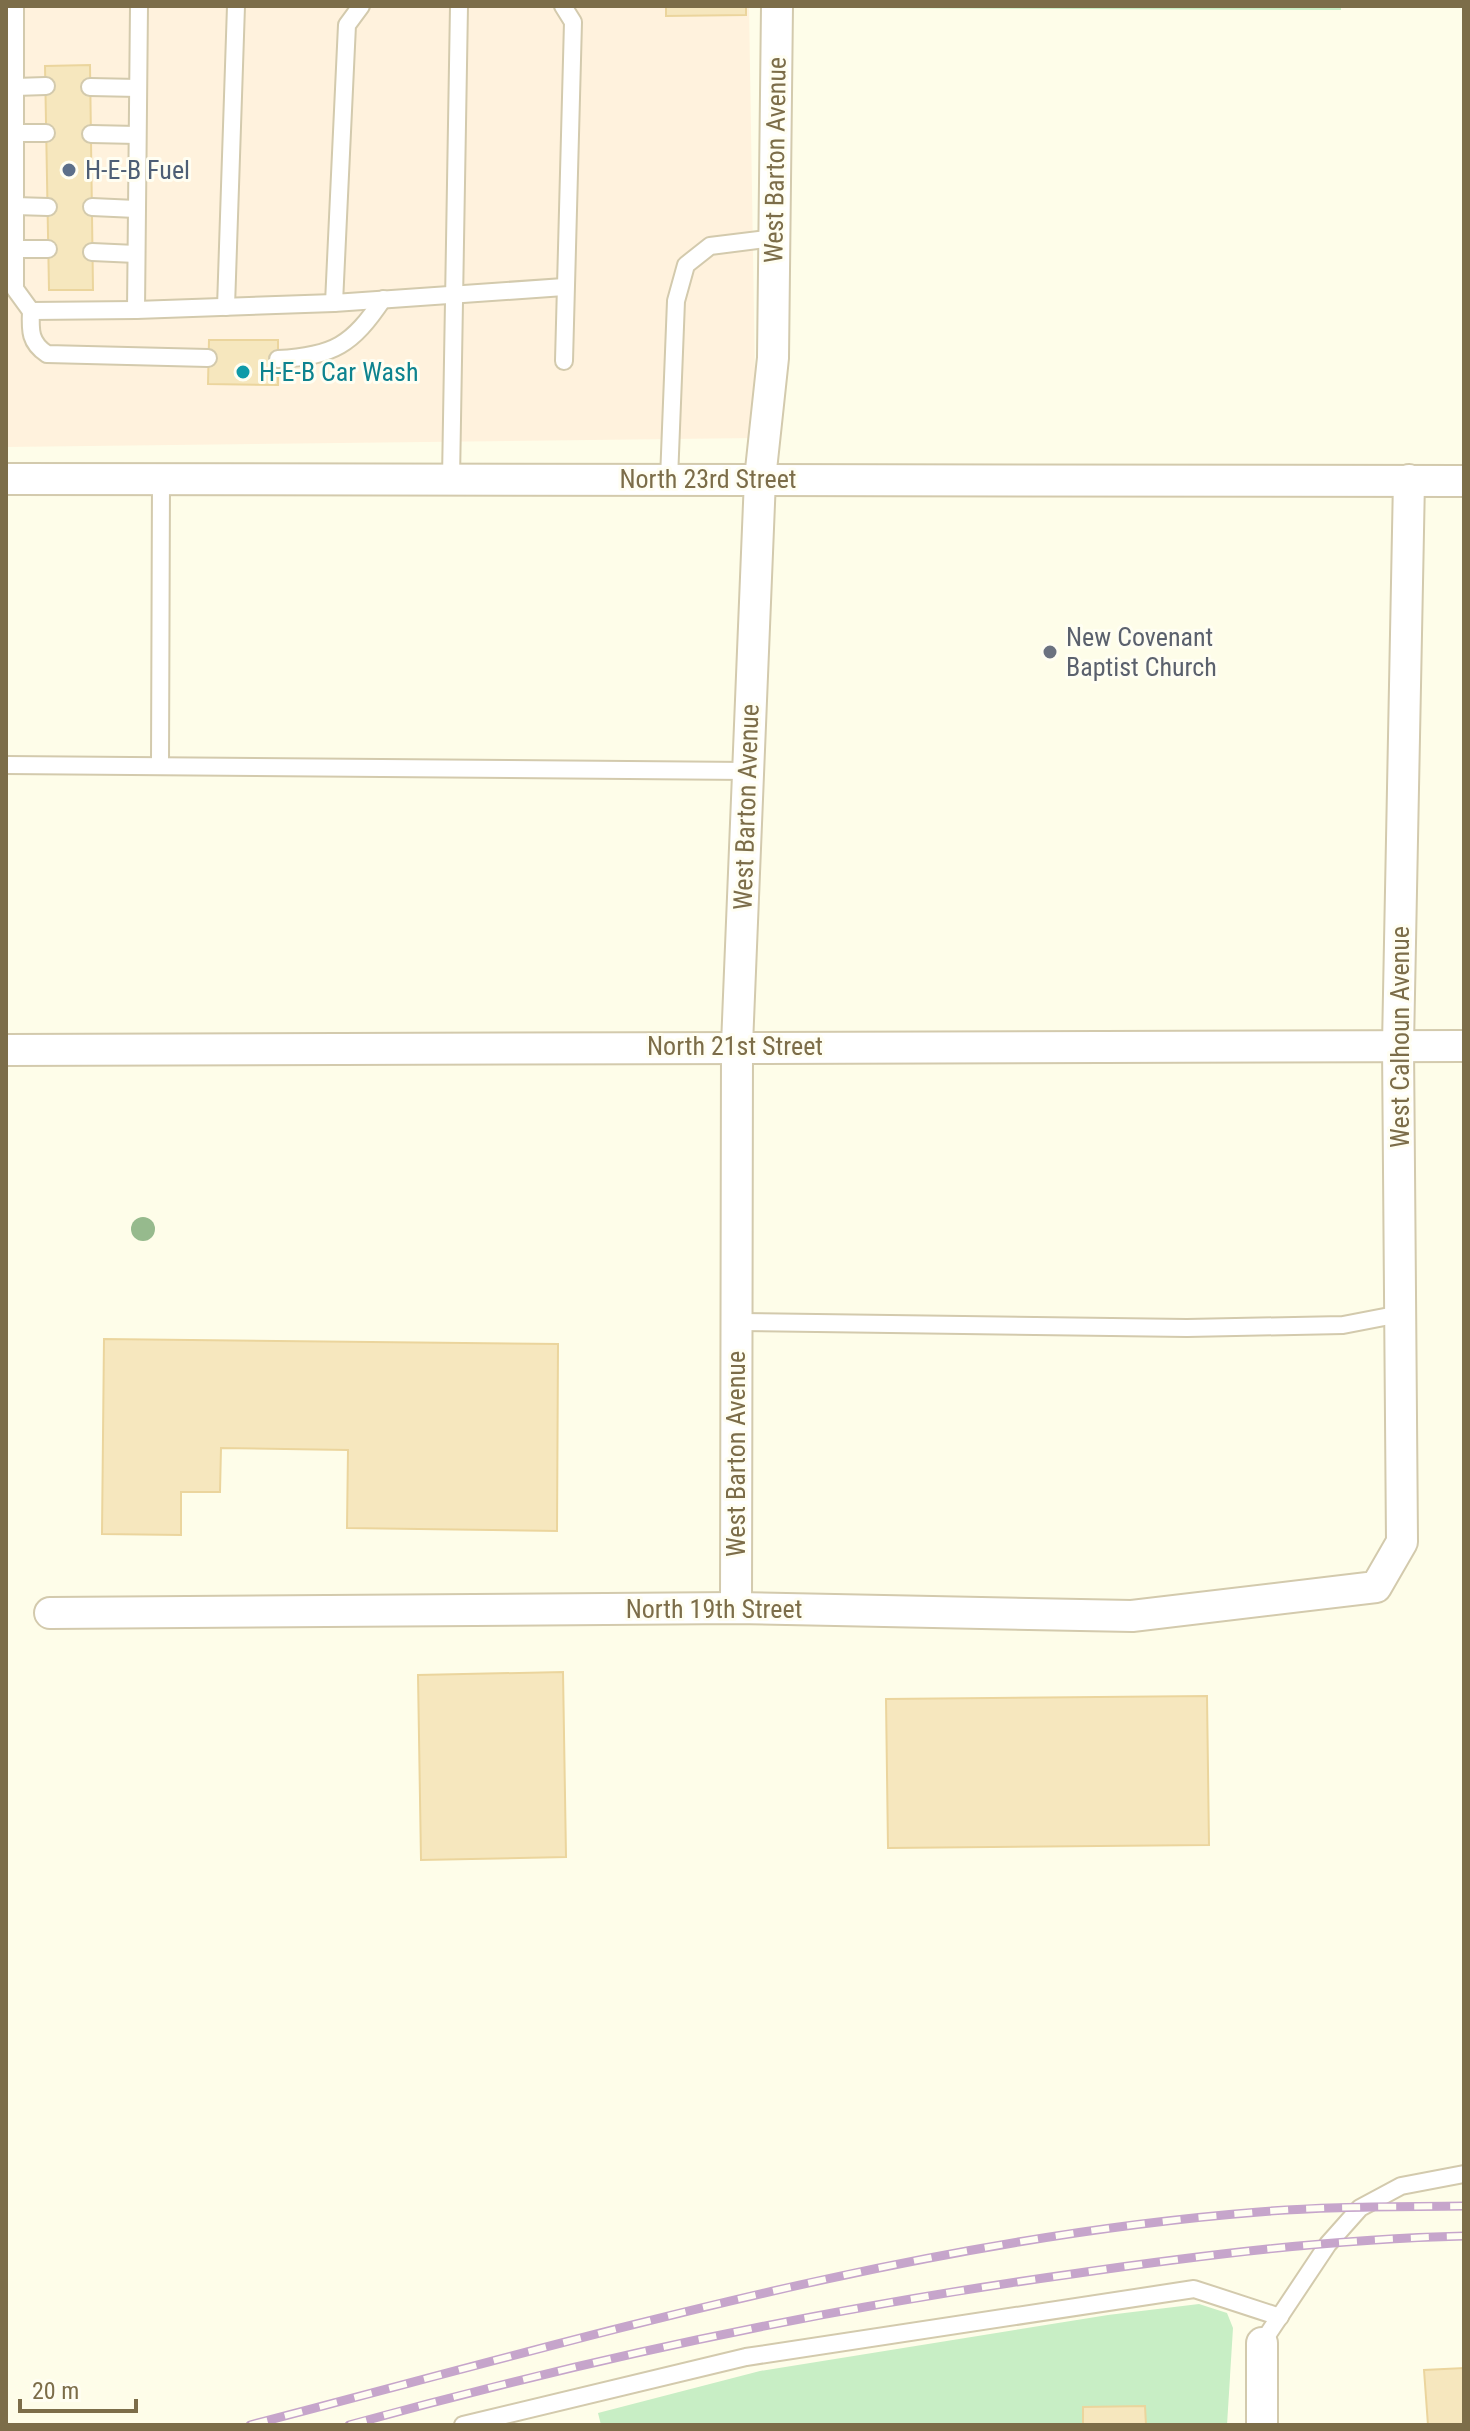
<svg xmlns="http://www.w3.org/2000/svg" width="1470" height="2431" viewBox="0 0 1470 2431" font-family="'Roboto Condensed',sans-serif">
	<rect width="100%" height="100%" fill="#fefde9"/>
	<path fill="#fff2dd" d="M6,6h743l7,432 -750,9z"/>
	<g fill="#c8eec5">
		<path d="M848,6h493v4l-493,-2z"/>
		<path d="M1199,2304l28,9 6,15 -6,97h-626l-3,-12 162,-42 348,-56z"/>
	</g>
	<g fill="#f6e7be" stroke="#ebd59d" stroke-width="2">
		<path d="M666,6h80v9l-80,1z"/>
		<path d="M90,65l3,225h-44l-4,-224z"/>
		<path d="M209,340h69v45l-70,-1z"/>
		<path d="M104,1339l454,5 -1,187 -210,-3 1,-78 -127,-2 -1,44h-39v43l-79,-1z"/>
		<path d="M563,1672l3,185 -145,3 -3,-185z"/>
		<path d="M1207,1696l2,149 -321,3 -2,-149z"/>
		<path d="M1464,2368v57h-36l-4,-55z"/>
		<path d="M1145,2406l1,19h-63v-18z"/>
	</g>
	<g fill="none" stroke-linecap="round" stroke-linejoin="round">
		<g stroke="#d3caad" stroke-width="20">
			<g id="lane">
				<path d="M15,6v283l16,22 105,-1"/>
				<path d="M139,6l-3,304 198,-7"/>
				<path d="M361,6l-14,19 -13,278 230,-16"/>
				<path d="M563,6l10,16 -9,339"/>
				<path d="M15,87l31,-1"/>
				<path d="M90,87l48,1"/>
				<path d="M15,133h31"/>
				<path d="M91,134l46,1"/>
				<path d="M15,206l33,1"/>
				<path d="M92,207l44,2"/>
				<path d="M15,249h33"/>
				<path d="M92,252l44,2"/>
				<path d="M226,307l10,-301"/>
				<path d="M31,311c-1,20 -1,32 16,43l161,4"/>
				<path d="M278,359c56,-3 74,-14 105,-60"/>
				<path d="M451,479l8,-473"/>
				<path d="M669,479l7,-178 10,-36 24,-19 64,-8"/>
				<path d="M6,765l742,6"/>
				<path d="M160,766l1,-287"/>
				<path d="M736,1322l451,6 156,-3 57,-11"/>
				<path d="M1262,2343l66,-99 32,-36 41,-22 63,-12"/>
				<path d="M463,2425l283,-68 448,-68 86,28"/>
			</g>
		</g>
		<g stroke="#d3caad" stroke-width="34">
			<g id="street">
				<path d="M6,479l1458,2"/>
				<path d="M6,1050l1458,-4"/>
				<path d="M736,1608l1,-563 23,-566 13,-121 4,-352"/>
				<path d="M50,1613l686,-5 396,8 244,-29 26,-45 -4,-497 11,-565"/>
				<path d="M1262,2343v82"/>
			</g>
		</g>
		<use href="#lane" stroke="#fff" stroke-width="16"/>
		<use href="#street" stroke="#fff" stroke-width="30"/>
		<g stroke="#c6a5cb" stroke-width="9">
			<g id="rail">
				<path d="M250,2425c332,-86 664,-186 1009,-213 68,-6 137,-5 205,-6"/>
				<path d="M349,2425c238,-66 479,-117 723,-151 130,-19 261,-35 392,-38"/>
			</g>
		</g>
		<use href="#rail" stroke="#fffef2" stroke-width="6" stroke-dasharray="18" stroke-linecap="butt"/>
	</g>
	<circle fill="#96ba8d" cx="143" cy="1229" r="12"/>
	<circle fill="#5c6f8a" stroke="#fffef2" stroke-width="3" cx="69" cy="170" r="8"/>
	<circle fill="#0f9aa8" stroke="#fffef2" stroke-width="3" cx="243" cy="372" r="8"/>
	<circle fill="#6b7280" stroke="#fffef2" stroke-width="3" cx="1050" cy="652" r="8"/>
	<g text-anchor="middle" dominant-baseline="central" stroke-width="6" stroke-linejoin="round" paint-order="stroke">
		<g font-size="26" fill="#7c6d49" stroke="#fffef2">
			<text transform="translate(775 160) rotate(-89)">West Barton Avenue</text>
			<text x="708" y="479">North 23rd Street</text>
			<text transform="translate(746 807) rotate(-88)">West Barton Avenue</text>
			<text transform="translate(1400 1037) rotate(-90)">West Calhoun Avenue</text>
			<text x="735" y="1046">North 21st Street</text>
			<text transform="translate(736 1454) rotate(-90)">West Barton Avenue</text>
			<text x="714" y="1609">North 19th Street</text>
		</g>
		<g font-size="26" fill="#4e5e75" stroke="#fffef2" text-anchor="start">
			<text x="85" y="170">H-E-B Fuel</text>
		</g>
		<g font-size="26" fill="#0d838f" stroke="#fffef2" text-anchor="start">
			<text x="259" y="372">H-E-B Car Wash</text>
		</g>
		<g font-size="26" fill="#5b616d" stroke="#fffef2" text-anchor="start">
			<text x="1066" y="637">New Covenant<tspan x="1066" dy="30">Baptist Church</tspan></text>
		</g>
	</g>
	<rect width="1470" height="2431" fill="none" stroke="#7c6d49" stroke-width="16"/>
	<path d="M20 2399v12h116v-12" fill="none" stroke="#7c6d49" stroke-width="4"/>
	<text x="32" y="2399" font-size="24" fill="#7c6d49" stroke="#fffef2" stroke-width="6" paint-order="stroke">20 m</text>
</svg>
